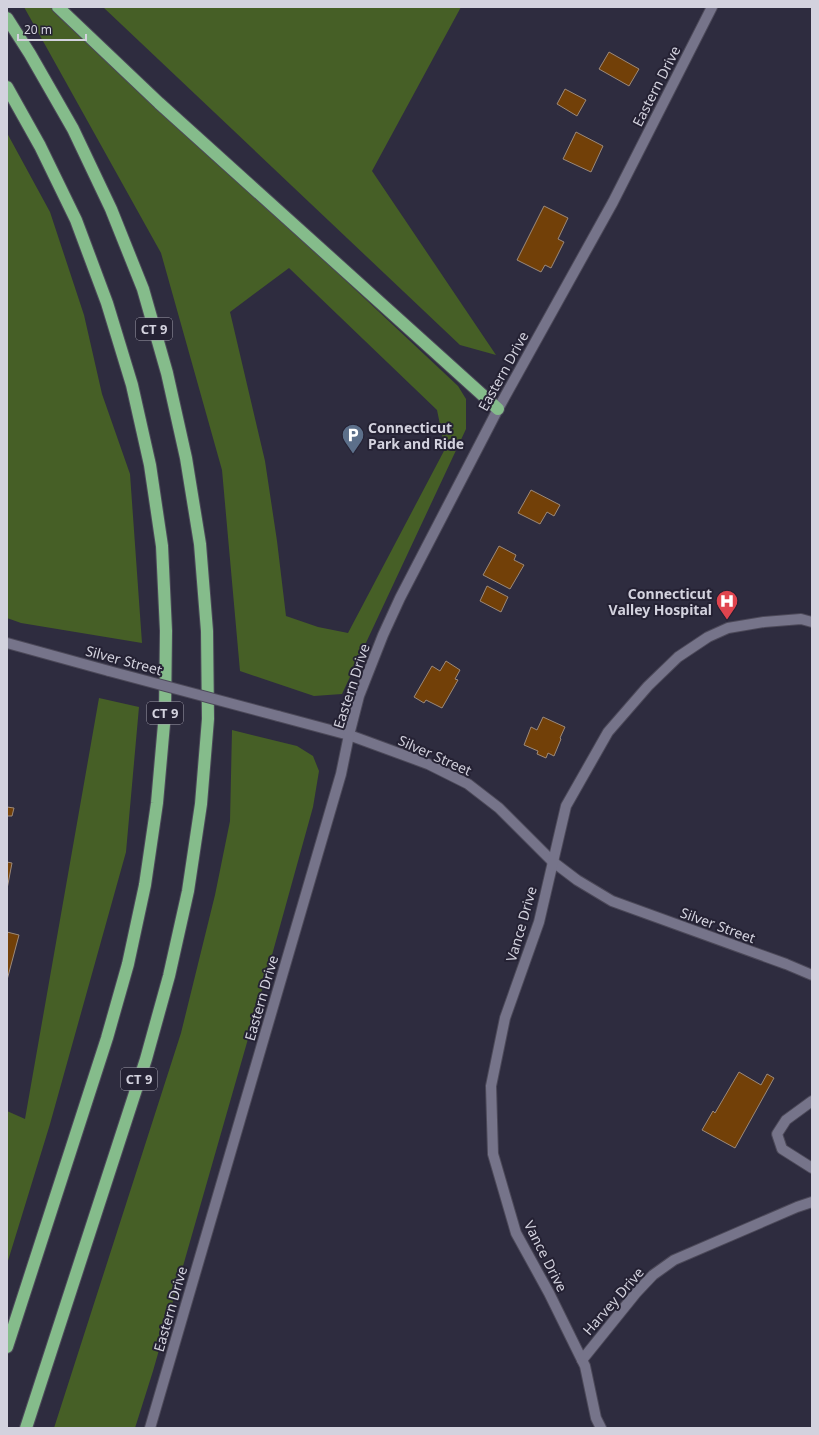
<svg xmlns="http://www.w3.org/2000/svg" width="819" height="1435" viewBox="0 0 819 1435" font-family="'Noto Sans',sans-serif">
	<rect width="100%" height="100%" fill="#2e2c3f"/>
	<g fill="#465f26" fill-rule="evenodd">
		<path d="M24,7h30l404,379 8,13v30l-124,265 -28,2 -74,-25 -18,-201 -61,-217zM289,268l148,142 8,39 -97,184 -30,-6 -32,-11 -9,-75 -12,-80 -35,-149z"/>
		<path d="M103,7h358l-89,164 124,184 -36,-10z"/>
		<path d="M7,133l43,79 34,103 18,79 28,80 12,169 -121,-20 -14,-5z"/>
		<path d="M99,698l40,9 -13,145 -76,272 -43,140v-153l18,8z"/>
		<path d="M232,730l65,16 16,10 6,15 -6,36 -41,148 -119,416 -18,57h-81l127,-395 34,-138 15,-74z"/>
	</g>
	<g fill="#724008" stroke="#9c8979">
		<path d="M609,52l30,17 -10,17 -30,-17z"/>
		<path d="M565,89l21,11 -9,16 -20,-12z"/>
		<path d="M576,132l27,14 -12,26 -28,-13z"/>
		<path d="M544,206l24,12 -10,21 6,3 -13,26 -6,-3 -4,7 -24,-12z"/>
		<path d="M531,490l29,15 -6,11 -7,-4 -7,12 -22,-11z"/>
		<path d="M499,546l17,9 -2,5 10,5 -14,24 -27,-14z"/>
		<path d="M487,586l21,11 -7,15 -21,-11z"/>
		<path d="M446,661l14,9 -5,9 3,1 -16,28 -16,-8 -2,3 -10,-6 18,-31 8,5z"/>
		<path d="M543,717l22,10 -5,11 1,1 -7,17 -6,-3 -2,5 -9,-4 1,-3 -14,-6 7,-18 6,3z"/>
		<path d="M7,807l7,1 -2,8h-5z"/>
		<path d="M7,862l5,1 -5,26z"/>
		<path d="M7,932l12,3 -12,45z"/>
		<path d="M739,1072l22,13 6,-11 7,4 -39,70 -33,-18 11,-19 2,2z"/>
	</g>
	<g fill="none" stroke-linecap="round" stroke-linejoin="round">
		<g stroke="#4c4959" stroke-width="12">
			<path id="lane" d="M812,1101l-26,19 -9,14 5,15 30,19"/>
		</g>
		<g stroke="#4c4959" stroke-width="12">
			<g id="street">
				<path d="M7,643l102,28"/>
				<path d="M278,716l71,19 79,29 40,20 31,24 53,53 25,19 35,21 174,63 26,11"/>
				<path d="M582,1360l-33,-67 -33,-60 -23,-79 -2,-68 14,-68 34,-96 27,-116 42,-74 40,-46 30,-29 30,-20 20,-9 36,-6 37,-3 11,3"/>
				<path d="M150,1428l191,-654 8,-39 10,-39 24,-61 17,-37 98,-189 115,-207 99,-195"/>
				<path d="M601,1428l-5,-10 -11,-52 -3,-6 54,-67 17,-18 21,-15 123,-53 15,-5"/>
			</g>
		</g>
		<g stroke="#4c4959" stroke-width="14">
			<g id="highway">
				<path d="M58,7l101,96 339,306"/>
				<path d="M7,18l23,36 43,75 38,80 32,80 24,84 19,85 14,86 7,87 1,88 -7,85 -13,87 -19,85 -23,83 -120,369"/>
				<path d="M7,87l33,59 36,74 31,83 25,82 18,80 12,81 4,85 -1,82 -8,90 -12,82 -17,79 -21,74 -100,309"/>
			</g>
		</g>
		<use href="#lane" stroke="#76748a" stroke-width="10"/>
		<use href="#street" stroke="#76748a" stroke-width="10"/>
		<use href="#highway" stroke="#85bc8b" stroke-width="12"/>
		<g stroke="#4c4959" stroke-width="12" stroke-linecap="butt">
			<path id="street-bridge" d="M109,671l169,45"/>
		</g>
		<use href="#street-bridge" stroke="#76748a" stroke-width="10"/>
	</g>
	<defs>
		<g id="parking-pin" transform="scale(1.15)"><path d="M0 17L-7.5 6A9.5 9.5 0 1 1 7.5 6Z" fill="#5c6f8a" stroke="#252234"/><path d="M-3.5-5.5H1a3.5 3.5 0 0 1 0 7H-1V5.5H-3.5ZM-1-3.4V-.6H.8a1.4 1.4 0 0 0 0-2.8Z" fill="#fff"/></g>
		<g id="hospital-pin" transform="scale(1.15)"><path d="M0 17L-7.5 6A9.5 9.5 0 1 1 7.5 6Z" fill="#e0444e" stroke="#252234"/><path d="M-5-5h3v3.5h4V-5h3V5h-3V1.5h-4V5h-3Z" fill="#fff"/></g>
	</defs>
	<g fill-rule="evenodd">
		<use href="#parking-pin" x="353" y="435"/>
		<use href="#hospital-pin" x="727" y="601"/>
	</g>
	<g text-anchor="middle" dominant-baseline="central" stroke-width="4" stroke-linejoin="round" paint-order="stroke">
		<g fill="#252234" stroke="#9f9dab" stroke-width="1">
			<rect x="136" y="318" width="36" height="22" rx="3"/>
			<rect x="147" y="702" width="36" height="22" rx="3"/>
			<rect x="121" y="1068" width="36" height="22" rx="3"/>
		</g>
		<g font-size="13" font-weight="bold" fill="#d3d2de">
			<text x="154" y="329">CT 9</text>
			<text x="165" y="713">CT 9</text>
			<text x="139" y="1079">CT 9</text>
		</g>
		<g font-size="14" fill="#d3d2de" stroke="#252234">
			<text transform="translate(656 86) rotate(-63)">Eastern Drive</text>
			<text transform="translate(503 371) rotate(-61)">Eastern Drive</text>
			<text transform="translate(124 660) rotate(15)">Silver Street</text>
			<text transform="translate(351 686) rotate(-72)">Eastern Drive</text>
			<text transform="translate(435 755) rotate(24)">Silver Street</text>
			<text transform="translate(521 924) rotate(-74)">Vance Drive</text>
			<text transform="translate(718 925) rotate(20)">Silver Street</text>
			<text transform="translate(261 998) rotate(-74)">Eastern Drive</text>
			<text transform="translate(546 1256) rotate(63)">Vance Drive</text>
			<text transform="translate(613 1301) rotate(-49)">Harvey Drive</text>
			<text transform="translate(170 1309) rotate(-74)">Eastern Drive</text>
		</g>
		<g font-size="14" font-weight="bold" fill="#d3d2de" stroke="#252234" text-anchor="start">
			<text x="368" y="427">Connecticut<tspan x="368" dy="16">Park and Ride</tspan></text>
			<text x="712" y="593" text-anchor="end">Connecticut<tspan x="712" dy="16">Valley Hospital</tspan></text>
		</g>
	</g>
	<rect width="819" height="1435" fill="none" stroke="#d3d2de" stroke-width="16"/>
	<path d="M18 34v6h68v-6" fill="none" stroke="#d3d2de" stroke-width="2"/>
	<text x="24" y="34" font-size="12" fill="#d3d2de" stroke="#252234" stroke-width="3" paint-order="stroke">20 m</text>
</svg>
